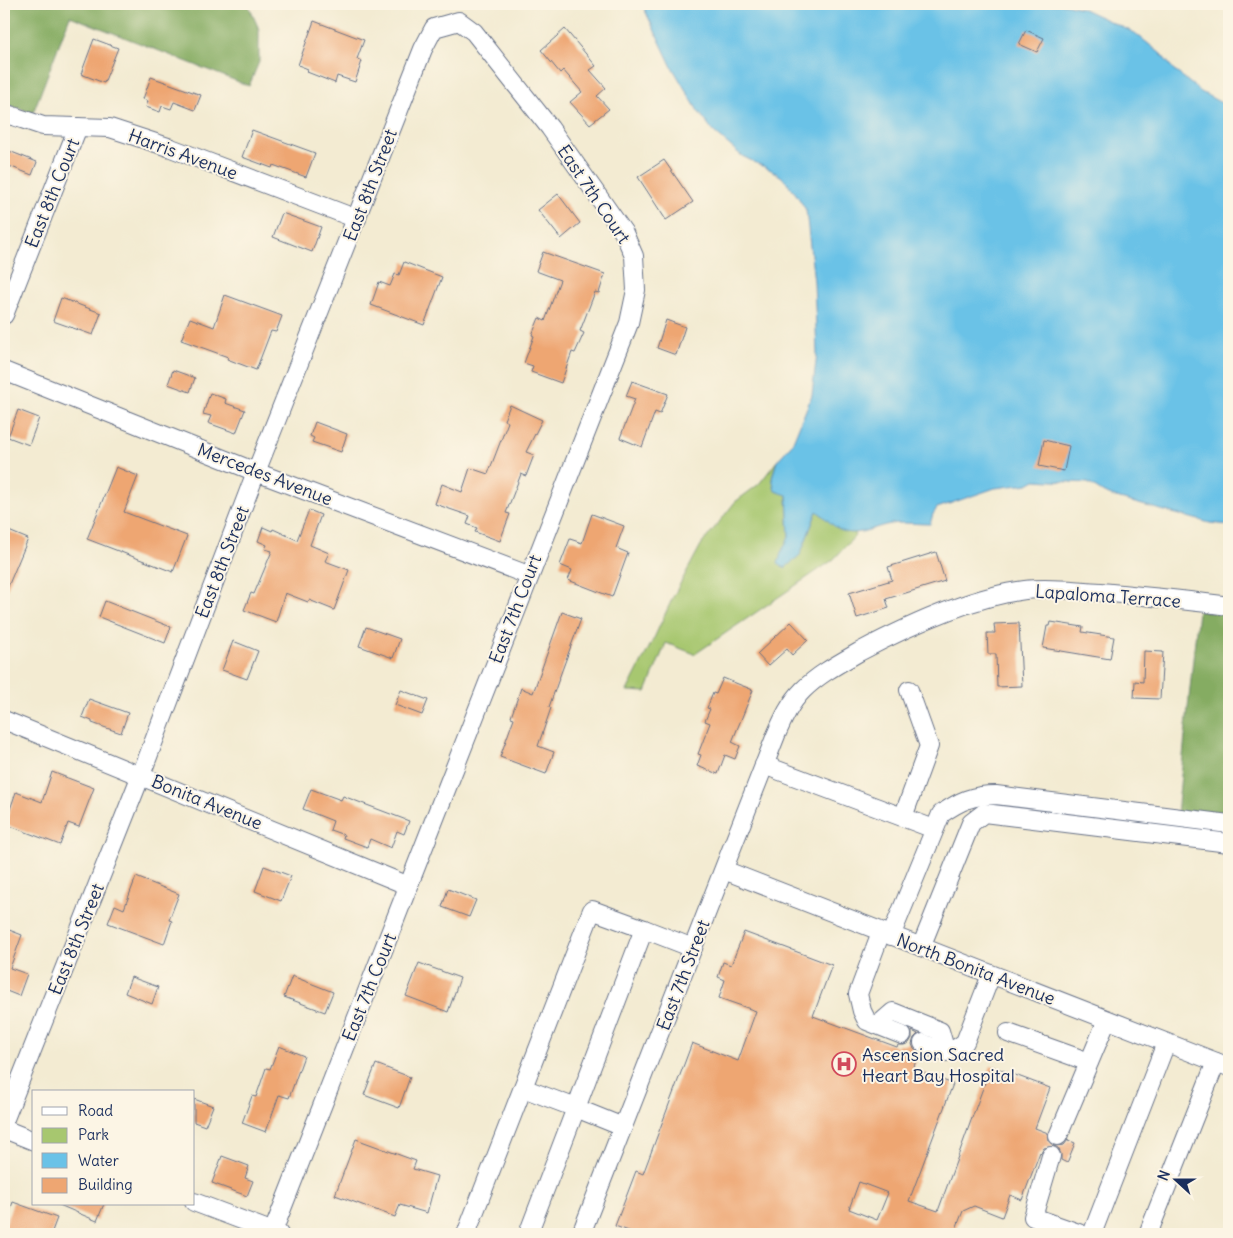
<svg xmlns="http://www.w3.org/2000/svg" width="1233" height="1238" viewBox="0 0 1233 1238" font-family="Delius,sans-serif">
	<rect width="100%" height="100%" fill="#fcf5e5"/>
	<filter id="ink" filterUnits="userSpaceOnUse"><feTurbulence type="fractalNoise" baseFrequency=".02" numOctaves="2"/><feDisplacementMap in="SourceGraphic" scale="10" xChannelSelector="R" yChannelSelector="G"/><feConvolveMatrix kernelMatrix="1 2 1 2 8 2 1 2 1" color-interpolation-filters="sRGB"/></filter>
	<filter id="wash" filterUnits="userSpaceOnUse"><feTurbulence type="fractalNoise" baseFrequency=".0096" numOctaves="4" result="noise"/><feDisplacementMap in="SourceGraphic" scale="20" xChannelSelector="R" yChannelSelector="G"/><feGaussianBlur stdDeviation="1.12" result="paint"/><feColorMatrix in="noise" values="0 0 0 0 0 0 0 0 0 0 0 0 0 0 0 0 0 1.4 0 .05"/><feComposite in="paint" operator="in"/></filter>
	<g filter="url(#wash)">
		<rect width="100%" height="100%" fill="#f3ebd2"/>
		<path fill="#a7c76f" stroke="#617b66" d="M777,461l-5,16 15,18 2,42 -8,16 19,2 17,-44c17,12 17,20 39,22l-2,4 -21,23 -138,94 -29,-11 -20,49 -19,-1 27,-53 19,-41 28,-52 34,-43 24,-18z"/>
		<g fill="#85ac62" stroke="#506e60">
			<path d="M4,4h244l11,25v33l-10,24 -179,-70 -37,97 -29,-9z"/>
			<path d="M1198,611l31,3v206l-52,-6z"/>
		</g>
		<path fill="#6ac2e7" stroke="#4278a2" d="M642,4h423l16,4 54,25 26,21 13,16 27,22 28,15v418l-19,-2 -90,-24 -16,-6 -16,-10 -53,-3 -7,4 -33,4 -58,20 -4,6 -3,10c-13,0 -27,-2 -39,0 -15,2 -31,12 -46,8 -9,-2 -20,-15 -28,-21l-17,44 -15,13 -7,-4 3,-11 8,-16 -2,-42 -12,-4 -3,-14 5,-16 15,-17 20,-49 5,-42 -3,-71 -8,-72 -10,-16 -14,-17 -11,-7 -29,-14 -28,-24 -16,-21 -26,-44z"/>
		<g id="blocks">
			<g fill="#eea672" fill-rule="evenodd">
				<path d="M314,21l50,19 -7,19 5,2 -7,21 -18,-6 -2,7 -28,-11 1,-3 -10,-4z"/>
				<path d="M565,29l31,37 -6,4 16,18 -9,8 12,13 -19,15 -20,-22 12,-10 -19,-22 -3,3 -19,-23z"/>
				<path d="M1026,30l18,8 -7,14 -18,-8z"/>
				<path d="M94,39l24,9 -14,35 -23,-9z"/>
				<path d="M151,77l50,18 -6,15 -21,-8 -3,7 -9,-3 -2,6 -14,-5 2,-6 -5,-2z"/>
				<path d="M252,130l63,23 -9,24 -33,-12 -1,3 -30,-11z"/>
				<path d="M4,149l33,13 -5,13 -28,-11z"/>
				<path d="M664,160l29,42 -27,18 -28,-43z"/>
				<path d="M558,194l22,29 -19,16 -23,-29z"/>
				<path d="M282,213l39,14 -9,25 -39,-15z"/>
				<path d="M543,252l62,22 -6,19 -4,-1 -15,39 4,2 -9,20 -3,-1 -11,31 -30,-11 2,-6 -9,-3 10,-27 -2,-1 7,-17 6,3 15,-41 -24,-9z"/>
				<path d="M404,262l38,15 -18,48 -53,-20 8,-23 11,4 5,-12 4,1z"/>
				<path d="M225,295l57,21 -6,16 -5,-1 -15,39 -29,-11 1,-2 -47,-17 9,-22 24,9z"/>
				<path d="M61,298l40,15 -8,22 -40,-14z"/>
				<path d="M666,320l19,7 -9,28 -19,-7z"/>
				<path d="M173,370l22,8 -5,14 -22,-8z"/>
				<path d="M632,381l36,13 -8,20 -5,-2 -13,35 -22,-9 15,-39 -9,-3z"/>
				<path d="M210,393l16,6 -1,4 20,7 -9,23 -28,-10 3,-7 -8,-2z"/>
				<path d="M510,405l32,15 -16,32 8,3 -8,21 -5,-2 -15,39 4,1 -10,27 -25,-9 2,-4 -10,-4 3,-8 -35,-12 7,-20 20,8 8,-24 18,6 20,-52 -4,-2z"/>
				<path d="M18,410l21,8 -10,27 -21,-8z"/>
				<path d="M315,422l32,12 -6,18 -29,-10 2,-4 -4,-2z"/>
				<path d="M1044,440l25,6 -5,25 -25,-5z"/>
				<path d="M116,467l22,9 -14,36 63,24 -14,36 -86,-33z"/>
				<path d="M309,510l12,5 -11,30 19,8 -4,8 24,9 -15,40 -25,-10 -1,2 -23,-9 -9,29 -32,-12 7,-17 3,1 18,-43 -7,-2 2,-4 -9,-4 5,-14 9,4 1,-2 24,11z"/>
				<path d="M592,514l32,12 -8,22 12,5 -16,44 -44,-17 4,-10 -12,-5 10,-26 12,4z"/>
				<path d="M4,529l24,10 -24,57z"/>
				<path d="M936,552l9,29 -59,18 3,9 -32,10 -8,-25 43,-13 -4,-13z"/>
				<path d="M105,601l66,26 -6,16 -66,-26z"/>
				<path d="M562,612l19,7 -20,54 -12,34 2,1 -13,38 16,6 -8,22 -46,-17 14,-39 -3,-1 10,-29 12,5z"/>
				<path d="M791,622l17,18 -16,15 -5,-6 -19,17 -11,-12z"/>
				<path d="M1051,622l32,5 -1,5 32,5 -4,22 -67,-11 4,-22h3z"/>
				<path d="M1019,623l3,63 -25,1 -1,-33h-8l-1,-21h8l-1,-9z"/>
				<path d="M366,627l34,12 -7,19 -34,-12z"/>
				<path d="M233,641l25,10 -11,28 -25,-9z"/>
				<path d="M1144,651l19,1 -3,47 -26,-1 1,-17 8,1z"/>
				<path d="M723,678l30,12 -21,52 8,4 -5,13 -10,-4 -7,19 -21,-8 4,-11 -3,-1 12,-31 -5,-2 5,-12 -3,-1 6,-15 3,1z"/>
				<path d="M401,690l27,10 -6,15 -27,-10z"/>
				<path d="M89,699l39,14 -7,20 -29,-10v-2l-10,-4z"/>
				<path d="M52,772l42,16 -15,39 -11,-4 -8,22 -55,-21 11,-32 26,10z"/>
				<path d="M311,789l30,11 2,-4 66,25 -5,13 -7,-3 -6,17 -21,-9 -3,8 -24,-9 1,-3 -14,-5 3,-9 -30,-12z"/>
				<path d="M264,866l27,10 -10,25 -26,-10z"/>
				<path d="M136,877l43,17 -10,26 3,1 -8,23 -56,-21 7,-18 9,4z"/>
				<path d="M448,889l28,11 -7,17 -27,-10z"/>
				<path d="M4,928l18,7 -12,33 17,6 -8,22 -15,-6z"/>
				<path d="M744,932l88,33 -19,51 84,31 1,-2h6l5,-2 3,-5v-7l6,3 -4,4 -2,6 2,5 5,4 -6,16 40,15 -44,117 29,10 53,-145 59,22 -15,40 13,5 1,9 5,4 10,-1 4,-5 7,3 -8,20 -6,-3v-6l-3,-6 -4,-2 -10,2 -3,5 -1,-1 -18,48 -12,-5 -8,22 -28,-11 -11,5 -9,23h-317l-22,-8 21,-55 7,3 49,-131 46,18 18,-50 -37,-13 6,-18 -7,-3 5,-15 8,3zM859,1182l29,11 -11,27 -28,-11z"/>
				<path d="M419,963l41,15 -12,34 -42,-16z"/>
				<path d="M292,976l41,16 -8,20 -41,-15z"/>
				<path d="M131,977l27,10 -6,17 -27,-11z"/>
				<path d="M279,1046l25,10 -15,42 -10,-3 -13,37 -24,-9 10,-27 4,1 10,-29 4,1z"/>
				<path d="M376,1064l34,13 -11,31 -35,-13z"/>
				<path d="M194,1099l19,7 -8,20 -11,-4z"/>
				<path d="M356,1139l60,22 -3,8 24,7 -10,37 -27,-8 -5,12 -60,-22z"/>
				<path d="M222,1156l27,10 -4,12 8,3 -6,15 -35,-13z"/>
				<path d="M13,1202l44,16 -6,16h-47v-6z"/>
				<path d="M57,1204h47l-7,17z"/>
			</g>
		</g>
	</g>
	<g filter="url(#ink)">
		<use href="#blocks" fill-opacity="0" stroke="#677187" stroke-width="1"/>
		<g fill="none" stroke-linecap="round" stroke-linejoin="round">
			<g stroke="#677187" stroke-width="20">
				<g id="minor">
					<path d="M4,113l39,13 67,2 61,20 186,71"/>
					<path d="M4,315l74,-188"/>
					<path d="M4,371l252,101 272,103"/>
					<path d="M4,720l405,166"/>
					<path d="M764,765l170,64"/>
					<path d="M903,817l26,-71 -20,-56"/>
					<path d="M724,870l505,197"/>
					<path d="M881,932l-23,62 4,17 5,10 35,14"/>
					<path d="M891,936l50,-122c19,-13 31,-19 55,-19l233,29"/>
					<path d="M921,947l50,-124 13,-10 245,30"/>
					<path d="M878,1025l15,-13 47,19 6,21"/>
					<path d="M1008,1033l81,29"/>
					<path d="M923,1043c19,8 24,14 42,-1l26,-67"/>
					<path d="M523,1088l53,20 -48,126"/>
					<path d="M4,1121l137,-346 115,-303 167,-423 11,-21 25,-7 15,11 76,96 74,105 10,23 2,34 -7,33c-121,303 -236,608 -357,911"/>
					<path d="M623,1127l-47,-19 68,-179 49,19"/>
					<path d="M4,1129l30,12"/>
					<path d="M1058,1136l49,-116"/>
					<path d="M1051,1156l-18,61 48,17"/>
					<path d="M194,1202l85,32"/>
					<path d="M466,1234l126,-324 52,19"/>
					<path d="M581,1234l195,-499c7,-16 14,-32 27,-45 16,-16 37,-27 56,-38 49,-26 111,-55 166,-62 26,-3 51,1 76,2 43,4 86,8 128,14"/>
					<path d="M1092,1234l74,-191"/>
					<path d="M1148,1234l68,-172"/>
				</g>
			</g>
			<use href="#minor" stroke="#fff" stroke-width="18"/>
		</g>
	</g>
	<defs>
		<g id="hospital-ring" transform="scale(1.25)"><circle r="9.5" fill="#fcf5e5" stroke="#d1495b" stroke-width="1.5"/><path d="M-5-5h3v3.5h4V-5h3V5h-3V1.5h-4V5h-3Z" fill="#d1495b"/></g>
	</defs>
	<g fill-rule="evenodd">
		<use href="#hospital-ring" x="844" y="1064"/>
	</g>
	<g text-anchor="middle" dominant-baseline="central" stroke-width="4" stroke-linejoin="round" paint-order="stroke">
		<g font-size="18" fill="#1b2f5e" stroke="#fcf5e5">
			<text transform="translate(183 154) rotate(20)">Harris Avenue</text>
			<text transform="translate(370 185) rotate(-69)">East 8th Street</text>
			<text transform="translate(52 193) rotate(-68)">East 8th Court</text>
			<text transform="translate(594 194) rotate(56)">East 7th Court</text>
			<text transform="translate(265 474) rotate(21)">Mercedes Avenue</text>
			<text transform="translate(222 562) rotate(-69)">East 8th Street</text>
			<text transform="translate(1108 596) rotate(4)">Lapaloma Terrace</text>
			<text transform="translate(515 609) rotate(-69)">East 7th Court</text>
			<text transform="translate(207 802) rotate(22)">Bonita Avenue</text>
			<text transform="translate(76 939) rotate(-68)">East 8th Street</text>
			<text transform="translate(976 969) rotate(21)">North Bonita Avenue</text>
			<text transform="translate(683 975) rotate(-69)">East 7th Street</text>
			<text transform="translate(369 987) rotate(-68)">East 7th Court</text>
		</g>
		<g font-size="18" fill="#1b2f5e" stroke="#fcf5e5" text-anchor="start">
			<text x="862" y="1054">Ascension Sacred<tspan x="862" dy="21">Heart Bay Hospital</tspan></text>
		</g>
	</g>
	<rect width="1233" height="1238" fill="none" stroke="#fcf5e5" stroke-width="20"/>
	<rect x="32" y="1090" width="162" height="115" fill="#fcf5e5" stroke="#a2a6af"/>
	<rect x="42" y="1107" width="25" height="8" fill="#ffffff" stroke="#a2a6af"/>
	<text x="78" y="1116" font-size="15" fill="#1b2f5e">Road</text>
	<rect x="42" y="1128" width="25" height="15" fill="#a7c76f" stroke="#a2a6af"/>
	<text x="78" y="1140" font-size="15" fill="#1b2f5e">Park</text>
	<rect x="42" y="1153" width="25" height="15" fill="#6ac2e7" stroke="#a2a6af"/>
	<text x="78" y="1166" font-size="15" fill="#1b2f5e">Water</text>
	<rect x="42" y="1178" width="25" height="15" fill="#eea672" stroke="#a2a6af"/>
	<text x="78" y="1190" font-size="15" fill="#1b2f5e">Building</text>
	<g transform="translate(1176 1180) rotate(291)" stroke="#fcf5e5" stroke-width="4" paint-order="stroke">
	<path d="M0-4L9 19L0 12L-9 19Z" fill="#1b2f5e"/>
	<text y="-8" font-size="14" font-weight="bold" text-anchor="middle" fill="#1b2f5e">N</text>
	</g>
</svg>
